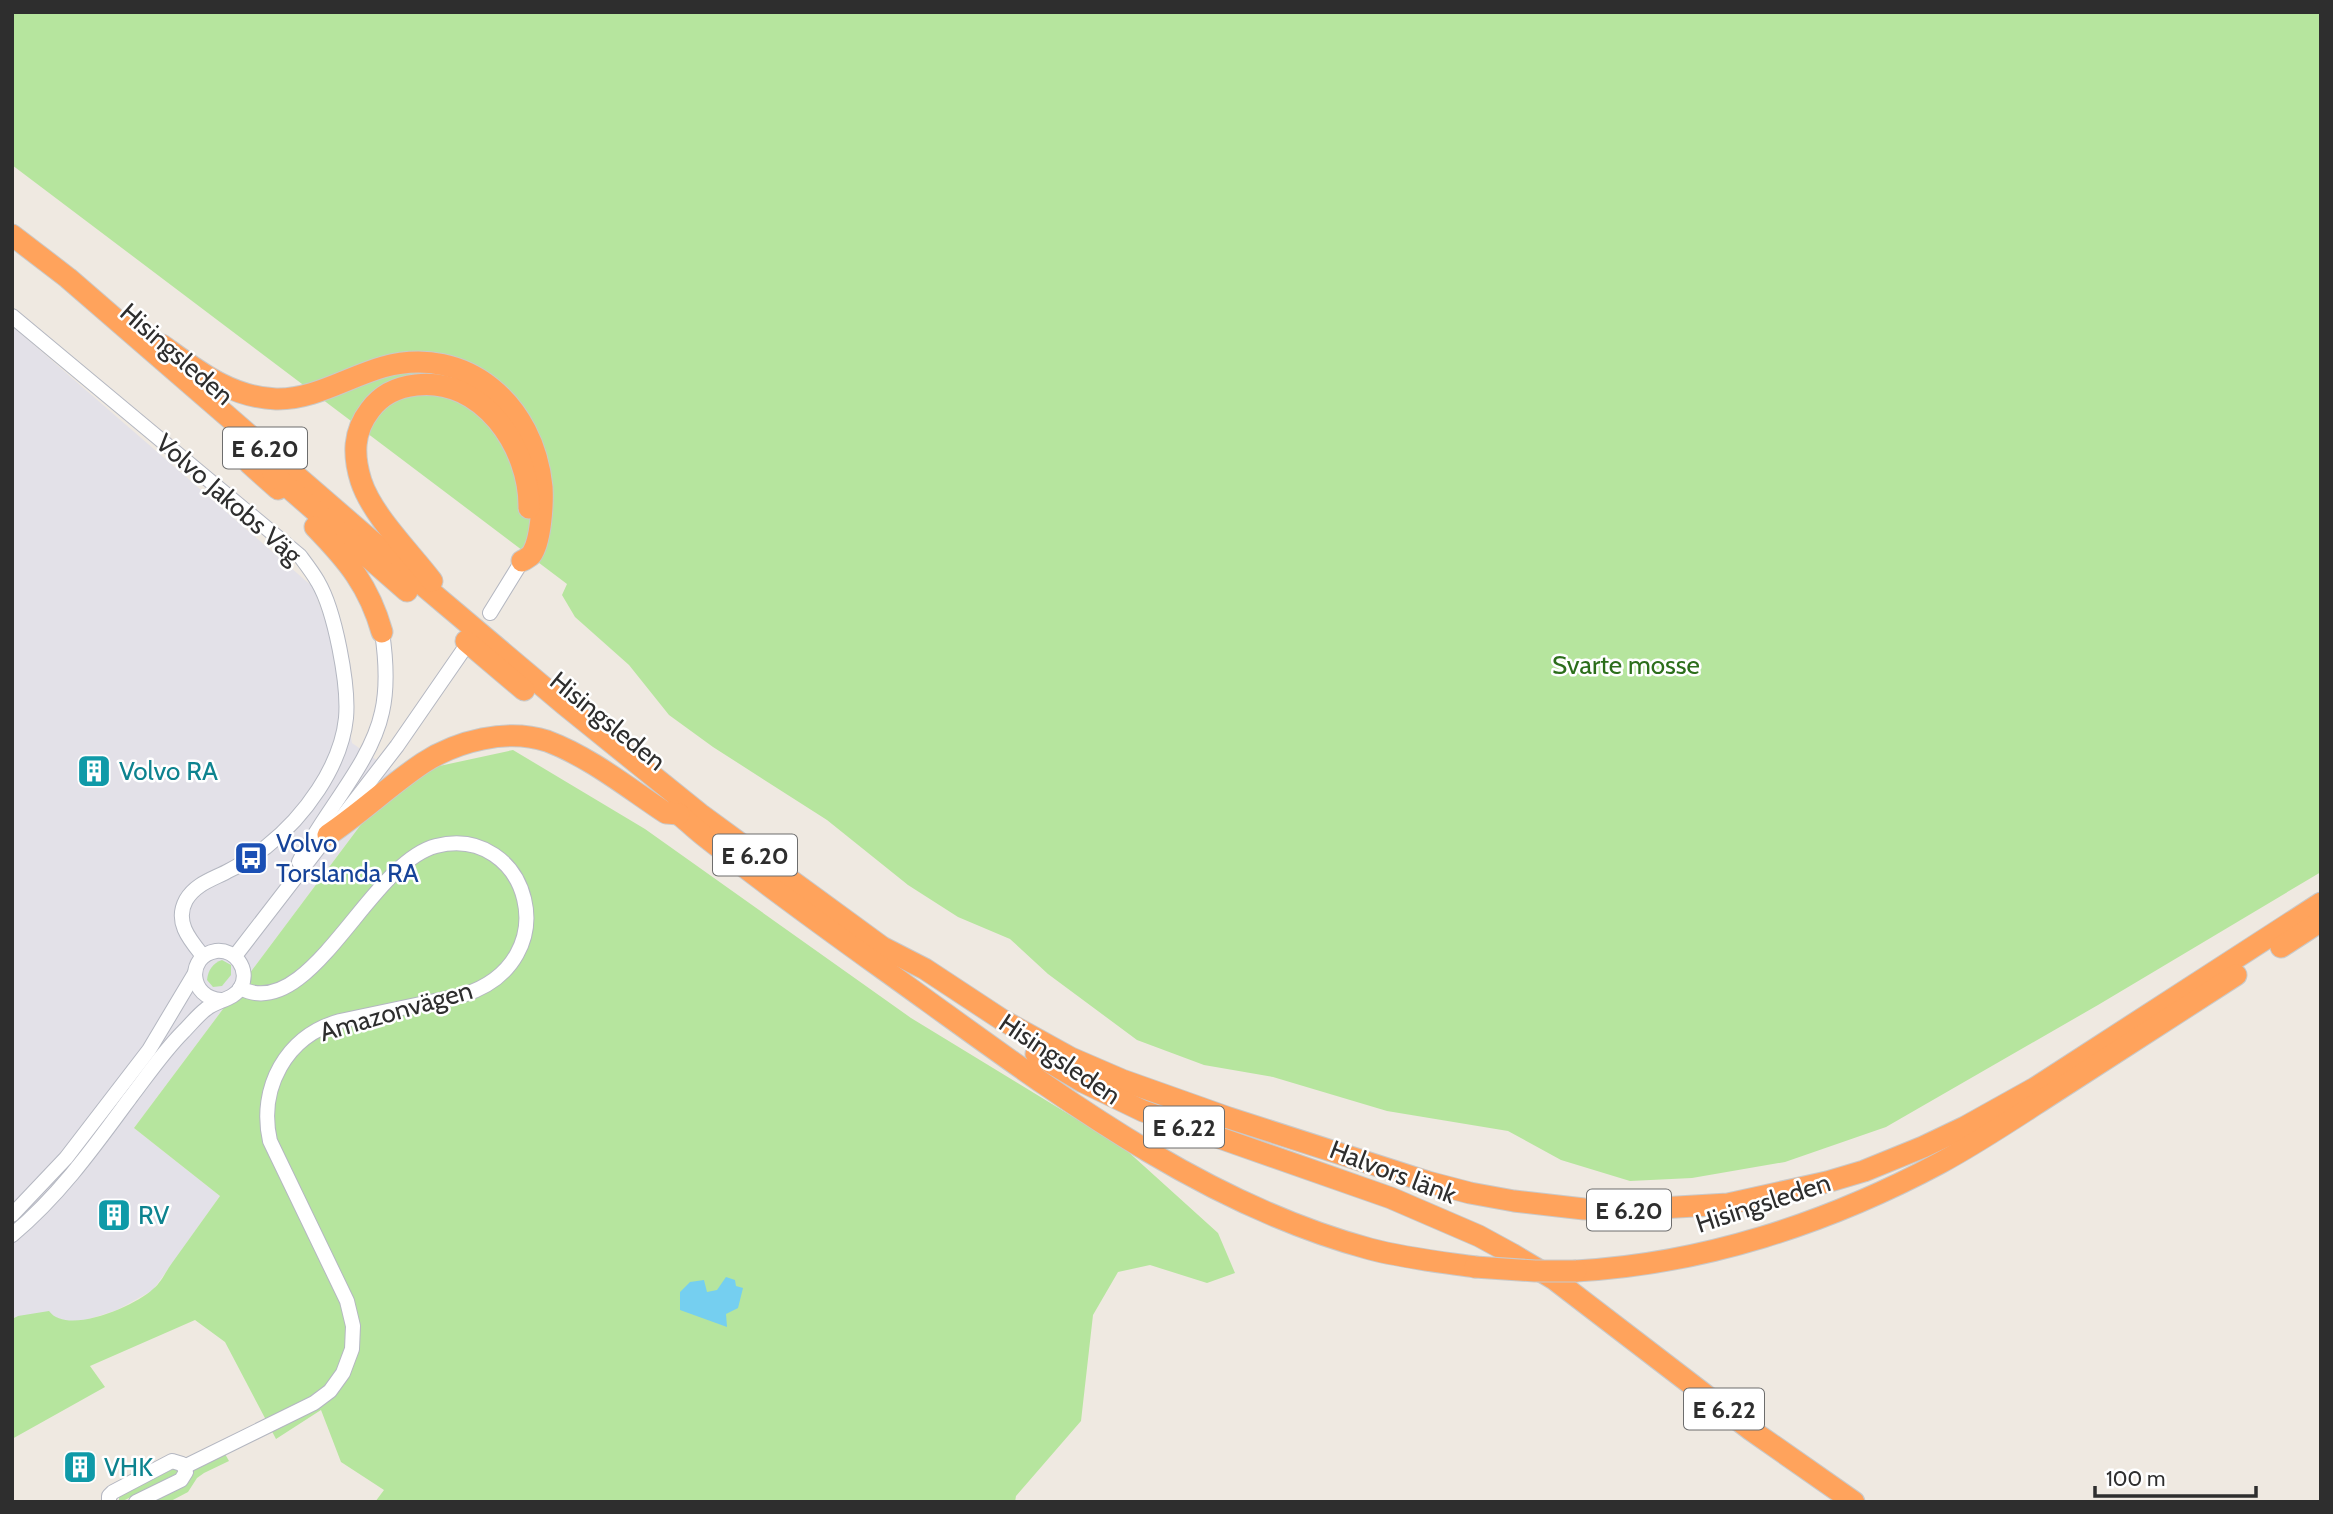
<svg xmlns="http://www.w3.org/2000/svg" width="2333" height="1514" viewBox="0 0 2333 1514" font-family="Cabin,sans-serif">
	<rect width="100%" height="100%" fill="#efe9e1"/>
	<path fill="#e3e1e8" d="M12,326l301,261 20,55 19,101 46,32 -264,353 86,68 -67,94 -36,20 -34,11h-17l-12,-4 -36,-1 -6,3z"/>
	<g fill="#b6e59e">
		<path d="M12,12h2309v860l-223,133 -212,122 -101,35 -93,16 -62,3 -69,-21 -53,-29 -121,-20 -114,-34 -69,-12 -67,-25 -89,-66 -38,-35 -52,-22 -50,-32 -81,-65 -114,-73 -44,-32 -40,-50 -54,-48 -13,-22 5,-11 -555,-419z"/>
		<path d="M513,750l132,79 266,189 213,130 94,85 17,40 -28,10 -57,-18 -32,7 -25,43 -12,106 -65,75 -1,6h-640l9,-12 -43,-28 -20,-52 -45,29 -51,-97 -30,-22 -105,46 15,21 -93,52v-120l6,-3 31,-5c18,25 86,-5 104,-22 8,-6 13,-18 19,-26 16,-22 32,-45 48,-67l-86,-68 264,-353z"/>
		<path d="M222,960l9,5v10l-9,11 -9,1 -6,-7c1,-10 6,-17 15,-20z"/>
		<path d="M225,1454l4,7 -25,12 -7,5 -9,14 -19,10h-19l39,-22 5,-12z"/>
		<path d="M175,1468l4,2 -1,3 -55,28 -4,-1v-4z"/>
	</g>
	<path fill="#75cff0" d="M726,1277l9,3 1,6 7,2 -5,20 -12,6 1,13 -47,-17v-18l10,-10 14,-2 3,12 10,-2z"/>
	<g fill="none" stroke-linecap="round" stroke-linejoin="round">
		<g stroke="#b4b7c1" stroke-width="16">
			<g id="minor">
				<path d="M12,316l288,240c6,8 13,17 18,26 17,29 31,103 28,136 -5,49 -42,99 -80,129 -12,8 -23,17 -36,23 -16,9 -34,13 -44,30 -12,22 4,40 17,56"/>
				<path d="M490,613l32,-52"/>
				<path d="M299,862c23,-48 72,-98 83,-150 6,-26 4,-53 0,-80"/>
				<path d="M235,956l162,-210 67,-97"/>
				<path d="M12,1215l54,-57 83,-108 46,-77"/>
				<path d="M12,1235c47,-39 82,-88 118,-137 17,-22 33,-46 53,-66 8,-8 15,-17 23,-23 11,-9 28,-9 35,-22 9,-18 -6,-38 -25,-36 -30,5 -27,47 5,49"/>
				<path d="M184,1467l130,-64 16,-12 13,-18 9,-24 1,-23 -6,-25 -77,-160c-12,-53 16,-105 70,-120l123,-26c107,-34 65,-172 -27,-149 -67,17 -126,179 -196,142"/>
				<path d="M109,1502v-6l4,-4 59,-31 10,3 2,3"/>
				<path d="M136,1502l45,-22 5,-8 -2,-5"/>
			</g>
		</g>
		<g stroke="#c9c9c9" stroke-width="23">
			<g id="highway">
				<path d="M12,235l56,43 344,298 153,129 135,109 182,133 43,22 79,52 67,37 51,22 107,38 199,64 42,11 44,8 70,8 43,1 101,-6 99,-22 37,-11 59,-24 42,-20 70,-39 286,-185"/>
				<path d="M162,345c36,26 68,52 114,54 37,1 72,-22 107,-32 84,-23 151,38 159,120 1,16 -1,55 -11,68 -1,1 -8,6 -9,6"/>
				<path d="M242,446l8,18 28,25"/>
				<path d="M273,474l134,117"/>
				<path d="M315,527c33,34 54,59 67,105"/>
				<path d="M432,581c-22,-29 -60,-66 -71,-100 -8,-26 -8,-49 9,-71 11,-15 27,-23 46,-25 66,-8 114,62 113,123"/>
				<path d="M466,641l58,49"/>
				<path d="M675,811c10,8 19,17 28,24 73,58 150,112 226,167 136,98 277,203 441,247 34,9 70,13 105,18"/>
				<path d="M328,835c33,-22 62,-50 95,-72 34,-22 84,-35 124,-22 43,16 81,47 119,72l13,1"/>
				<path d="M2281,947l40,-26"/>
				<path d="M1036,1054l47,28 60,29 248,87 88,38 33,18 42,25 197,151 103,72"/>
				<path d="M1576,1271c127,-7 252,-48 364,-108 39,-21 76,-46 113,-70 61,-39 122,-78 183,-118"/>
			</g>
		</g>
		<use href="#minor" stroke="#fff" stroke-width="14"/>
		<use href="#highway" stroke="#ffa35c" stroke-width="21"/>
		<g stroke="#c9c9c9" stroke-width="23" stroke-linecap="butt">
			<path id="highway-bridge" d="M1475,1267l60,4h41"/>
		</g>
		<use href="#highway-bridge" stroke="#ffa35c" stroke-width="21"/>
	</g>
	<defs>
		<g id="building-square" transform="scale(1.75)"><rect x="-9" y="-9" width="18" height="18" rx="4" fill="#0f9aa8" stroke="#fff"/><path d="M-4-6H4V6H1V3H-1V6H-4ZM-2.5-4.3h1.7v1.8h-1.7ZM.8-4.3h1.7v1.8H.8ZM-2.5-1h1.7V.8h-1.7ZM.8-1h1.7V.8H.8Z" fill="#fff"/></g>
		<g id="bus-square" transform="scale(1.75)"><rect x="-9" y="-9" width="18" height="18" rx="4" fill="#1a4fb4" stroke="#fff"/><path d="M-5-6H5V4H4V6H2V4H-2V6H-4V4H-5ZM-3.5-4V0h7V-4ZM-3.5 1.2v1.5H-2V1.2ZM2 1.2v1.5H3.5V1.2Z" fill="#fff"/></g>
	</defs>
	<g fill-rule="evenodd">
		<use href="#building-square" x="94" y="771"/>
		<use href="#bus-square" x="251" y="858"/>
		<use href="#building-square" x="114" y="1215"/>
		<use href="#building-square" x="80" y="1467"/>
	</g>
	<g text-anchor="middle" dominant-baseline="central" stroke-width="5" stroke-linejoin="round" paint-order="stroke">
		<g fill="#fff" stroke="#6d6d6d" stroke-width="2">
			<rect x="223" y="427.5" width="84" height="41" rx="5"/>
			<rect x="713" y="834.5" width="84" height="41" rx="5"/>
			<rect x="1144" y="1106.5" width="80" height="41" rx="5"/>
			<rect x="1587" y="1189.5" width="84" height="41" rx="5"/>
			<rect x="1684" y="1388.5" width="80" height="41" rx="5"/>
		</g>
		<g font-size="24" font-weight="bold" fill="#2e2e2e">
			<text x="265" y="448">E 6.20</text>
			<text x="755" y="855">E 6.20</text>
			<text x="1184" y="1127">E 6.22</text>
			<text x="1629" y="1210">E 6.20</text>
			<text x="1724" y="1409">E 6.22</text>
		</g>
		<g font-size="26" fill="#2e2e2e" stroke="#fff">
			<text transform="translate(177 354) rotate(41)">Hisingsleden</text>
			<text transform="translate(229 499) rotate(41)">Volvo Jakobs Väg</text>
			<text transform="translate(608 721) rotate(39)">Hisingsleden</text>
			<text transform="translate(396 1011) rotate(-16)">Amazonvägen</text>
			<text transform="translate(1060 1059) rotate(34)">Hisingsleden</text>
			<text transform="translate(1393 1172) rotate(21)">Halvors länk</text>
			<text transform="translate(1763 1203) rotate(-18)">Hisingsleden</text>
		</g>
		<g font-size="26" fill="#2c6e1b" stroke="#fff">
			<text x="1626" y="665">Svarte mosse</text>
		</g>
		<g font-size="26" fill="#0d838f" stroke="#fff" text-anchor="start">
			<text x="119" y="771">Volvo RA</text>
			<text x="138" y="1215">RV</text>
			<text x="104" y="1467">VHK</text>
		</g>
		<g font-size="26" fill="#164399" stroke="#fff" text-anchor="start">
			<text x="276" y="843">Volvo<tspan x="276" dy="30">Torslanda RA</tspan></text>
		</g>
	</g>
	<rect width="2333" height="1514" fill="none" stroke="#2e2e2e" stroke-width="28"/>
	<path d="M2095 1486v10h161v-10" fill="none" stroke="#2e2e2e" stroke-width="3.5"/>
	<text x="2106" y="1486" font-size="21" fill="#2e2e2e" stroke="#ffffff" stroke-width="5" paint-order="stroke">100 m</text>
</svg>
